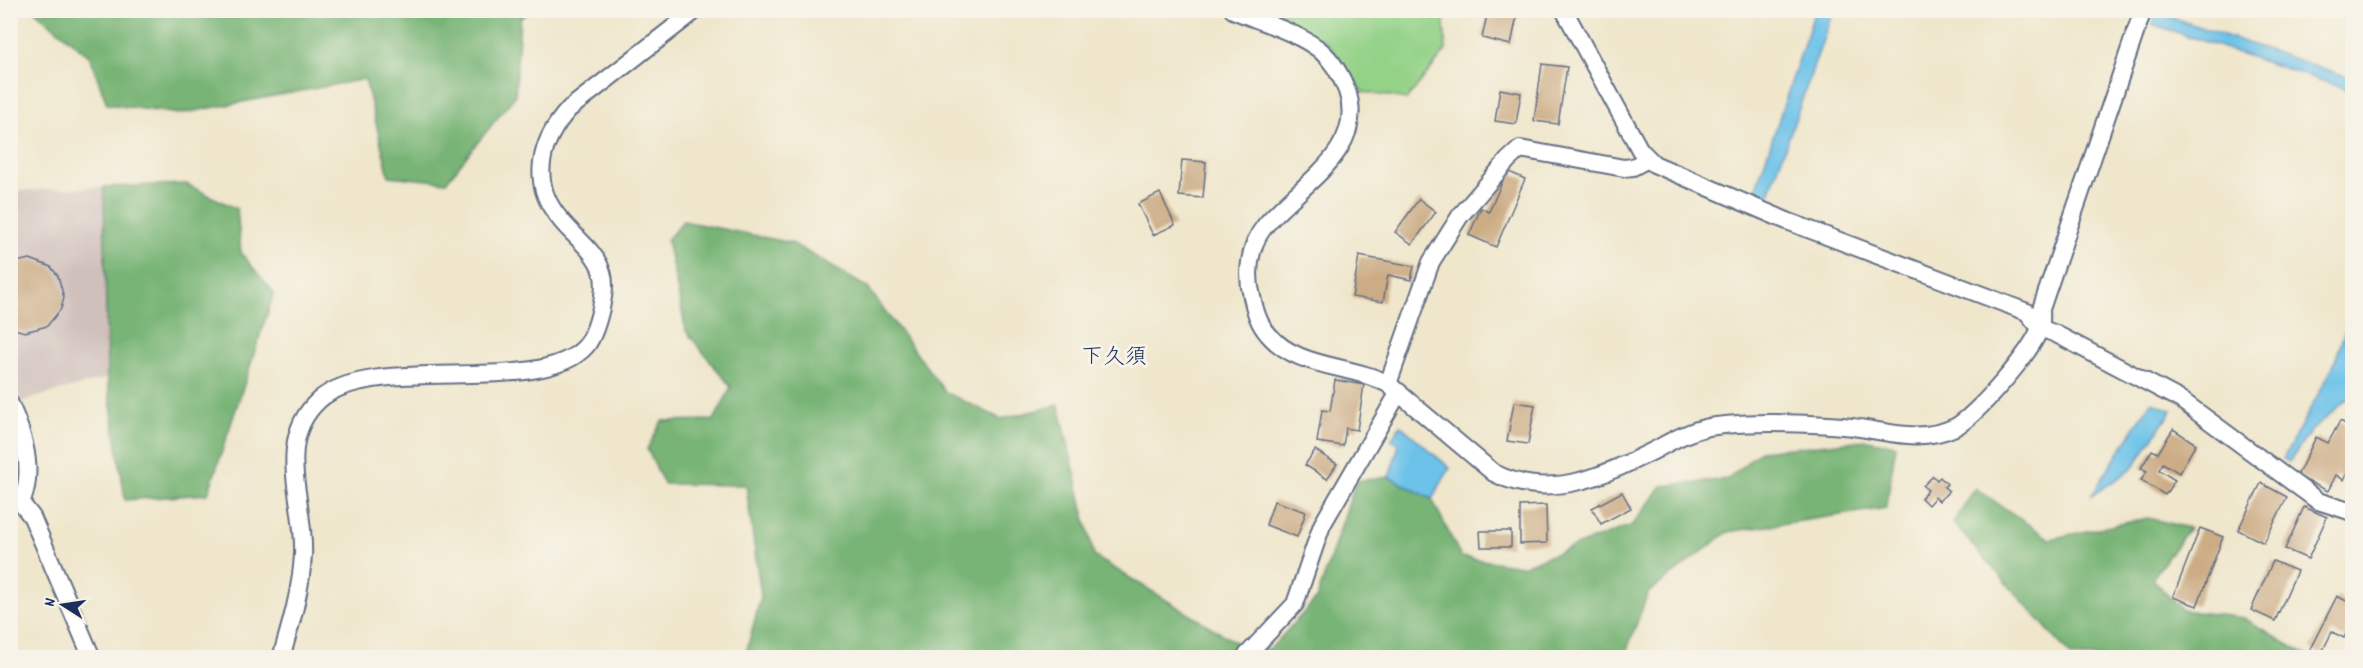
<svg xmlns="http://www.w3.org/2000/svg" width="2363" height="668" viewBox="0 0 2363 668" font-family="Dekko,'Klee One',sans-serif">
	<rect width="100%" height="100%" fill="#f7f3e8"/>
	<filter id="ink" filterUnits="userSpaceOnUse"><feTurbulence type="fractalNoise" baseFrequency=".0167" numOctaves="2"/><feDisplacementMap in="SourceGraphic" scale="12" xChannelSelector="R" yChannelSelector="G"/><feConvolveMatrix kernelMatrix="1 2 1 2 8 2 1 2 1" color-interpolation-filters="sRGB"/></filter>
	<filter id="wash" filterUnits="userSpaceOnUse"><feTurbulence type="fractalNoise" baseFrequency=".008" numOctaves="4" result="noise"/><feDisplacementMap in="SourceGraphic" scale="24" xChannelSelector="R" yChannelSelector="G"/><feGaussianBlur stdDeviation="1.35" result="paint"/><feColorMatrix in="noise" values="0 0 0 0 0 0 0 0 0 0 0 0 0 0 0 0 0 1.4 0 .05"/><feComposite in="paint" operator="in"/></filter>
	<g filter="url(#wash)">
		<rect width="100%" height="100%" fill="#efe6cb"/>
		<path fill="#d0c0bc" d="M104,187l3,191 -88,24 -8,-13v-198z"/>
		<path fill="#94d288" stroke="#588073" stroke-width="1.5" d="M1260,11h183l3,39 -39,49 -44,-7 -37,-51z"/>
		<g fill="#77b474" stroke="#497269" stroke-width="1.5">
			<path d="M35,11h497l-12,7 -5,78 -69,86 -57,-6 -24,-97 -186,35 -72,-10 -17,-47z"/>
			<path d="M186,184l51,25 4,44 33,40 -66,201 -83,6 -18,-122 -3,-191z"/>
			<path d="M683,221l109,22 76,45 77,104 56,27 58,-14 35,151 141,86 35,7 47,-51 39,-117 33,-4 43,22 29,58 61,9 110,-41 30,-39 66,-7 32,-28 107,-11 29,5 -10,63 -158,24 -80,61 -24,65 -879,-1 16,-61 -15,-111 -82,-1 -17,-35 15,-28 52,-1 17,-33 -45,-56 -19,-91z"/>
			<path d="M1975,488l75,51 98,-21 41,10 -37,51 30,31 62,8 65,39h-237l-119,-134z"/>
		</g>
		<g fill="#6cc2e9" stroke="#4478a4" stroke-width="1.5">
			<path d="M1815,11h18l-66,189 -13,-6z"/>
			<path d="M2155,12l197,66v13l-200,-67z"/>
			<path d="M2352,310v85l-41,36 -22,31 -6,-3 50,-92z"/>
			<path d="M2151,402l21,8 -41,60 -40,26z"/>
			<path d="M1400,425l50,43 -18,31 -43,-22 10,-32 -8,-5z"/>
		</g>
		<g id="blocks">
			<g fill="#ccac85">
				<path d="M1488,10l30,1 -7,34 -29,-7z"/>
				<path d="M1542,64l25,3 -9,57 -24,-3z"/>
				<path d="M1500,89l21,4 -5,31 -21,-3z"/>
				<path d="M1182,160l24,2 -3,36 -24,-2z"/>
				<path d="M1507,171l18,8 -29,68 -27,-12 12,-27 8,4z"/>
				<path d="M1160,193l15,32 -22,10 -15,-31z"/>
				<path d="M1419,199l17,13 -24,32 -17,-12z"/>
				<path d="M1359,256l55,10 -3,14 -23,-5 -5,27 -31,-5z"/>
				<path d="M30,259l21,8 7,9 6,22 -3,11 -14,17 -22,6 -15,-4v-65z"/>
				<path d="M1335,380l29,5 -7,45 -11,-2 -3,18 -26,-4 5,-32 8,1z"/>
				<path d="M1514,402l21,3 -7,39 -21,-3z"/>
				<path d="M2340,421l12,6v36l-8,17 -8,-5 -8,16 -31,-15 19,-39 12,6z"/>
				<path d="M2173,429l23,15 -17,29 -16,-10 -4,7 16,10 -10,15 -24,-15 6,-9 -6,-3 11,-18 6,3z"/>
				<path d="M1315,450l22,14 -10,15 -22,-14z"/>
				<path d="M1933,476l4,4 3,-3 7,7 -3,3 5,4 -10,10 -4,-4 -7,8 -7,-7 7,-8 -5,-4z"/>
				<path d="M2261,483l26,14 -23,46 -26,-13z"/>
				<path d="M1622,492l9,16 -30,16 -9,-16z"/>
				<path d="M1274,501l32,11 -9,25 -31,-12z"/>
				<path d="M1546,505l1,38 -27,1v-38z"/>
				<path d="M2304,507l23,10 -19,42 -23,-10z"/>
				<path d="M2200,528l23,9 -26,69 -24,-9z"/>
				<path d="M1480,531h31v16h-30z"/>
				<path d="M2273,561l24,10 -22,50 -24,-11z"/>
				<path d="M2337,596l15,8v17l-8,17 -12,-6 -11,22 -11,-5z"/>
			</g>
		</g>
	</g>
	<g filter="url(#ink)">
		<use href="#blocks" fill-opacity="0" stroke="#656f84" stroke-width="1.5"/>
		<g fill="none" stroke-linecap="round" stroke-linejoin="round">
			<g stroke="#656f84" stroke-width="20">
				<g id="minor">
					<path d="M1233,10c28,12 62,21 87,40 13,11 21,25 27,41 21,61 -53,97 -83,136 -15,19 -18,48 -12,70 3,13 6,26 16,37 29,35 82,30 120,50l106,89c57,29 111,2 163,-24 17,-10 39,-21 59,-23 41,-5 86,-3 127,0 39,3 74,19 112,1 20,-10 80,-78 85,-100 2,-5 1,-12 1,-18l102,-299"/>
					<path d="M1564,10l76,140 14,14 133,57 240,91 13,16 16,6 125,66 137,101 34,11"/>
					<path d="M1388,384l43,-122 29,-46 48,-56 12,-11 104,19 9,-1 15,-8"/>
					<path d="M10,404c14,31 25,67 11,99"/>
					<path d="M10,497l11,6 11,14 60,141"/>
					<path d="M281,658c10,-34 20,-68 22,-103 3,-52 -30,-113 16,-155 55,-49 221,-1 267,-54 8,-10 12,-25 15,-38 2,-10 5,-25 1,-36 -7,-22 -28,-35 -42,-53 -31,-36 -20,-78 9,-110l127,-99"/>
					<path d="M1244,658l51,-54 27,-79 77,-133"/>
				</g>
			</g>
			<use href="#minor" stroke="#fff" stroke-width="16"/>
		</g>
	</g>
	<g text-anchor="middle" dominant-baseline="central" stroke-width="6" stroke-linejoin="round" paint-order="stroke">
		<g font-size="22" fill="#1b2f5e" stroke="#f7f3e8">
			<text x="1114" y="358">下久須</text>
		</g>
	</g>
	<rect width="2363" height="668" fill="none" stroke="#f7f3e8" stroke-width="36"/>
	<g transform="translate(63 605) rotate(282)" stroke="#f7f3e8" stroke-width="4.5" paint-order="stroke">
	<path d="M0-4.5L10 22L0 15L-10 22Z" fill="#1b2f5e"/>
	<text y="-9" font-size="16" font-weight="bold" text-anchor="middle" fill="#1b2f5e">N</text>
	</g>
</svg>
